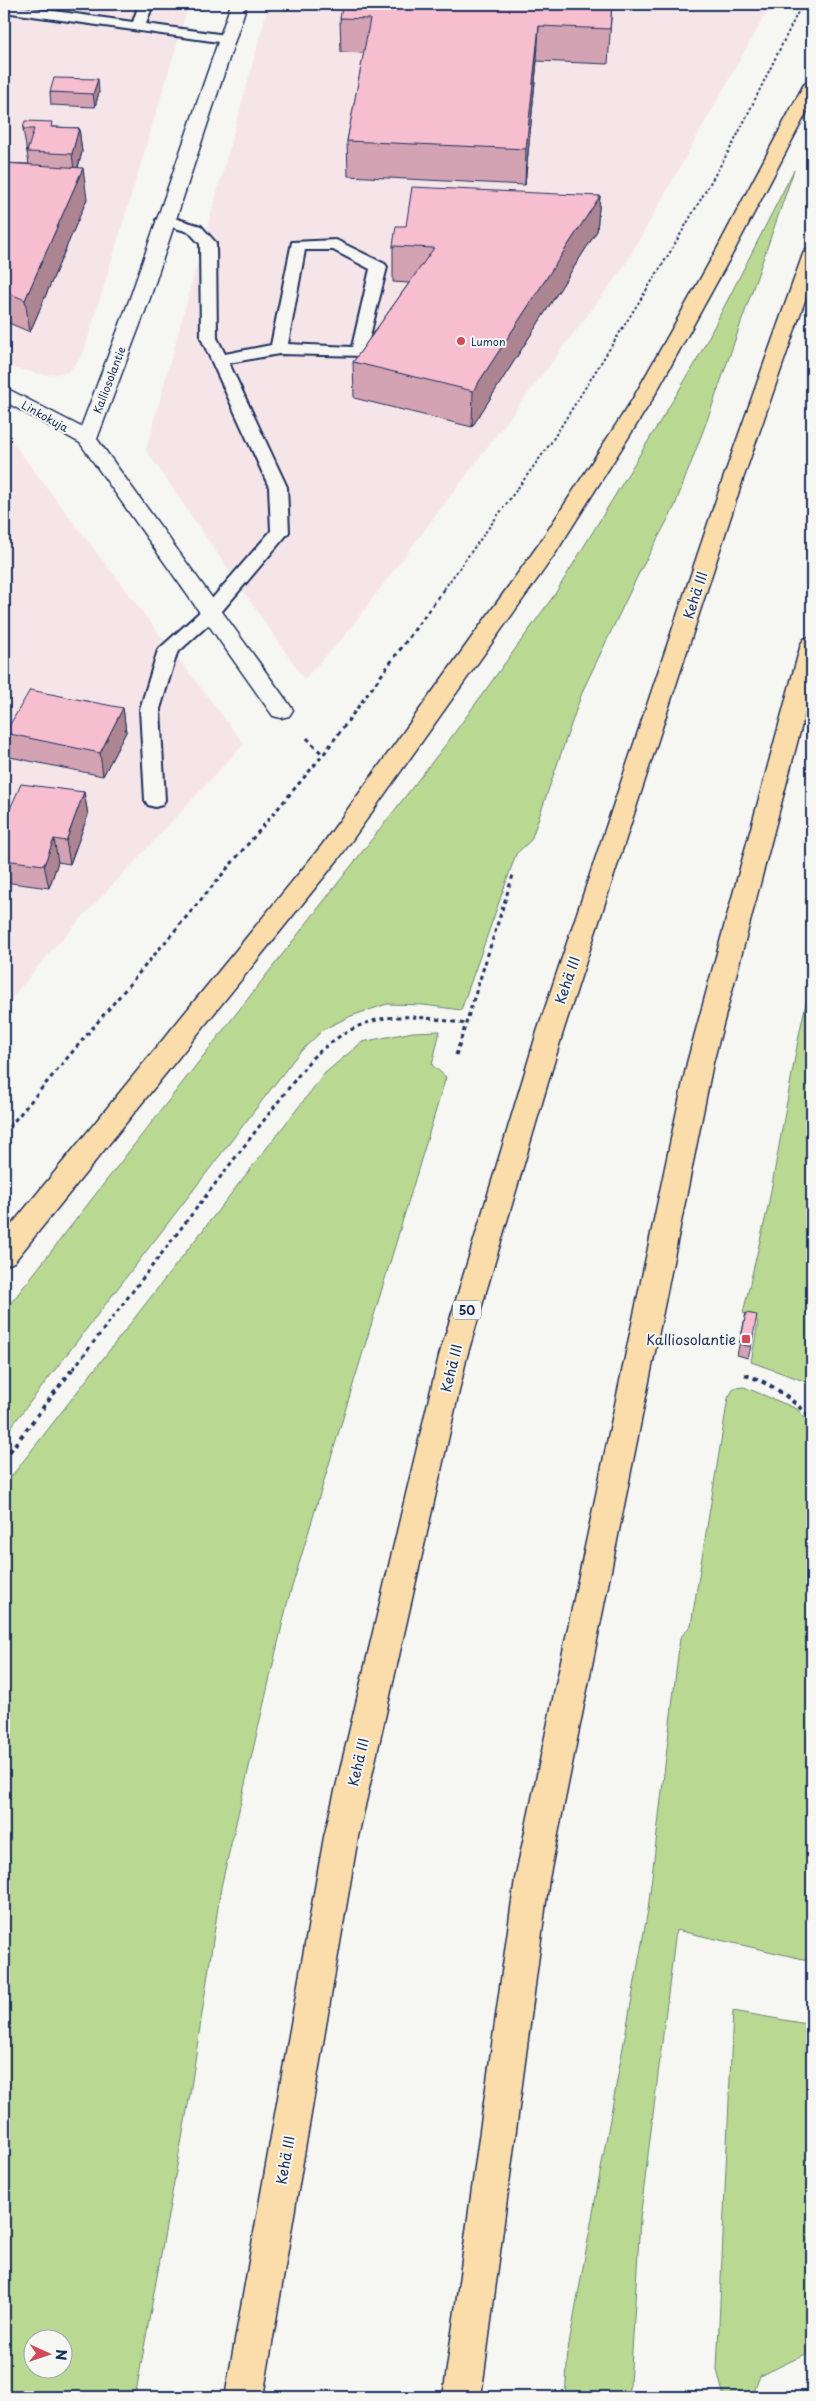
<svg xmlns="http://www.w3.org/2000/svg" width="816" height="2401" viewBox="0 0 816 2401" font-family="'Playpen Sans',sans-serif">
	<rect width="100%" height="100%" fill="#f6f6f2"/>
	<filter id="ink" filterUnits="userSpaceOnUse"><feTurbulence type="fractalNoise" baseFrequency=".02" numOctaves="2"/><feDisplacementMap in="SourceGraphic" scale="10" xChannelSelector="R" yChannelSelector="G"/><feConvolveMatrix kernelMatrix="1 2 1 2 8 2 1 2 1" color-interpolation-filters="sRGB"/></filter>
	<g filter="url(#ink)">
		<g fill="#f6e5e8">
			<path d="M4,4h185l-106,351 -15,17 -22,3 -34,-7 -8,-5z"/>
			<path d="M269,4h502l-147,263 -283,373 -37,39 -158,-229z"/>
			<path d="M4,432l240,312 -193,207 -47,56z"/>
		</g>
		<g fill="#b9d992" stroke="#6a8478" fill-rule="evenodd">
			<path d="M794,170l-85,245 -35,93 -35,65 -56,117 -52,150 -15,14 -55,156 -37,-5 -37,-1 -36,12 -27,13 -26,25 -294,382v-124l446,-573 105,-145 140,-230z"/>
			<path d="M812,975v412l-5,-5 -56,-20 7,-40 -15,-9 25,-106 31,-172z"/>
			<path d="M440,1031l-8,34 14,12 -158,523 -67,287 -31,207 -54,298 -59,5h-73v-911l321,-413 37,-31 51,-10zM32,2338h30v30h-30z"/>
			<path d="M744,1387l53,22 15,17v535l-136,-31 -36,289 -10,166 -4,12h-61l3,-47 80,-440 32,-272 11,-13 37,-227 6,-10z"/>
			<path d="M733,2011l79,14v326l-52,25 -8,21h-28l-7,-27z"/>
		</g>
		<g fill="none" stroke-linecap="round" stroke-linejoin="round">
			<g stroke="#1b2f5e" stroke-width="4">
				<g id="lane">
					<path d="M4,4l129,18 6,-18h14l-7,20 80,11 7,4 -7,4 -222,-31z"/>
					<path d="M164,215l37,11 15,17 1,95 8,16 46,-9 21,-103 44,-2 49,24 2,3 -22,89 -86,-2 -50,9 58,124 2,45 -72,85 -40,36 -17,56 5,91 -3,5 -7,2 -7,-2 -3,-5 -5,-91 18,-59 45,-41 68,-78 -2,-44 -68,-149 -1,-94 -11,-12 -31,-9 -2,-3zM305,250h28l37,19 -18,78 -64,-3z"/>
				</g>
			</g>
			<g stroke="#1b2f5e" stroke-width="3">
				<path id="street" d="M231,4h16l-97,294 -53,141 192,265 4,6 -4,6 -8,2 -8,-2 -193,-273 -76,-42v-14l77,40 49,-129z"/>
			</g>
			<g stroke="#1b2f5e" stroke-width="3">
				<g id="highway">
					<path d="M812,81v21l-77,147 -83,151 -97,154 -215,303 -326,405 -10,4v-32l318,-389 217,-301 93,-144 85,-151 86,-163 3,-4z"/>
					<path d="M812,248v32l-69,199 -180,553 -96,324 -109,481 -95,560h-38l99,-560 115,-481 98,-324 186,-553 80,-225 2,-4z"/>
					<path d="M812,637v49l-99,377 -164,816 -68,518h-38l72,-518 172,-816 114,-419 3,-5z"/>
				</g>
			</g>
			<path stroke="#1b2f5e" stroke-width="2" stroke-dasharray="2.5 2.5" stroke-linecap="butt" d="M444,589l106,-145 119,-190 65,-112 68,-138"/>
			<g stroke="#1b2f5e" stroke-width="3" stroke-dasharray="4 4" stroke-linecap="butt">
				<path d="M307,738l16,17"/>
				<path d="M456,1055l58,-183"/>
				<path d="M4,1133l319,-378 122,-167"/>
				<path d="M73,1369l238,-310c54,-49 86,-47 155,-35"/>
			</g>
			<g stroke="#1b2f5e" stroke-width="4" stroke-dasharray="4.5 4.5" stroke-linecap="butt">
				<path d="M745,1375c27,8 47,24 67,44"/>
				<path d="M4,1459l70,-92"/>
			</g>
			<use href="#lane" fill="#f6f6f2" fill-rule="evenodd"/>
			<use href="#street" fill="#f6f6f2" fill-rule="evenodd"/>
			<use href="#highway" fill="#fbddab" fill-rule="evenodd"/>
		</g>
		<g fill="#d4a3b3" stroke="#1b2f5e">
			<path d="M612,4l-4,60 -71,-3 -12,124 -177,-9 -1,-35 17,-88 -23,-1 -1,-34z"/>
			<path d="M50,92h49l-4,15 -44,-2z"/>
			<path d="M53,127l26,1 3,24 -4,16 9,31 -57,133 -26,-11v-158l25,1 -6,-35z"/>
			<path d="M600,196l-3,35 -125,196 -118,-29 -1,-36 56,-79 -16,-1v-36l13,-20z"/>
			<path d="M123,708l3,24 -23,44 -93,-19 -5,-24z"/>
			<path d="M84,792l4,23 -18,49 -12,-2 -9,26 -45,-6v-74l6,1z"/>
			<path d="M746,1313l5,34 -3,11 -11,-3z"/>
		</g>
		<g fill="#ad8592" stroke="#1b2f5e">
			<path d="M539,26l-2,35 -12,124 1,-36z"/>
			<path d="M98,79l1,13 -4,15 -2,-13z"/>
			<path d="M79,128l3,24 -7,25 -3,-23z"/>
			<path d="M83,168l4,31 -57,133 -5,-32z"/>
			<path d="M600,196l-3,35 -125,196 1,-36z"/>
			<path d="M123,708l3,24 -23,44 -3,-23z"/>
			<path d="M84,792l4,23 -18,49 -4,-23z"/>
			<path d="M54,839l4,23 -9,26 -5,-23z"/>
		</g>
		<g fill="#f7bed0" stroke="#1b2f5e">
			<path d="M343,4h269l-2,25 -71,-3 -13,123 -179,-8 23,-122 -30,-1z"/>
			<path d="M54,78l44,1 -5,15 -43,-2z"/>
			<path d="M25,121l27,1 -1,5 28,1 -7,26 -45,-2 7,-23h-11z"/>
			<path d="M4,163l79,5 -58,132 -21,-9z"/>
			<path d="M412,187l188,9 -127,195 -120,-29 81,-114 -41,-2 3,-20h10z"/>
			<path d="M30,690l93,18 -23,45 -95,-20z"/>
			<path d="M21,784l63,8 -18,49 -12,-2 -10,26 -40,-5v-52l6,1z"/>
			<path d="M746,1313l11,2 -6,32 -11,-3z"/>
		</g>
	</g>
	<g fill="#d1495b" stroke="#f6f6f2" stroke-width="2">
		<circle cx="461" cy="341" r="5"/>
		<rect x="741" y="1334" width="10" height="10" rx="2.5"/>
	</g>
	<g text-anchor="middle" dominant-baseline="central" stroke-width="4" stroke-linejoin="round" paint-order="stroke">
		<g font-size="11" fill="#1b2f5e" stroke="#f6f6f2" text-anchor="start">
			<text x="471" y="341">Lumon</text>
		</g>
		<g font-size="11" fill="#1b2f5e" stroke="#f6f6f2">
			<text transform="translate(109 380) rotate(-69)">Kalliosolantie</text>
			<text transform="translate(45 416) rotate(29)">Linkokuja</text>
		</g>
		<rect fill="#f6f6f2" stroke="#5d6b8a" stroke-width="1" x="453" y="1300.5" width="28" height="19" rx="4"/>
		<g font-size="12" font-weight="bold" fill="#1b2f5e">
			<text x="467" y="1310">50</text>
		</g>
		<g font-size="14" fill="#1b2f5e" stroke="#f6f6f2">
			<text transform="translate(695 595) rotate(-72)">Kehä III</text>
			<text transform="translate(567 980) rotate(-71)">Kehä III</text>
			<text transform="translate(451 1368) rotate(-76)">Kehä III</text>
			<text transform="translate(358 1762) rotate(-77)">Kehä III</text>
			<text transform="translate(285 2160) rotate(-80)">Kehä III</text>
		</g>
		<g font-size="14" fill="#1b2f5e" stroke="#f6f6f2" text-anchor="end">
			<text x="736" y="1339">Kalliosolantie</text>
		</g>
	</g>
	<rect width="816" height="2401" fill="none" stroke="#f6f6f2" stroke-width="20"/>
	<rect x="10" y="10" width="796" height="2381" fill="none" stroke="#1b2f5e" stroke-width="2" filter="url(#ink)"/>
	<g transform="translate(48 2354) rotate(93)"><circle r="24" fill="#f6f6f2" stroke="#9ea6b7"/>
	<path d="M0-4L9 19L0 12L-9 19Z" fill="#d1495b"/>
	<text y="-8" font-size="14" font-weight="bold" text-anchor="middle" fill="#1b2f5e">N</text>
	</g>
</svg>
